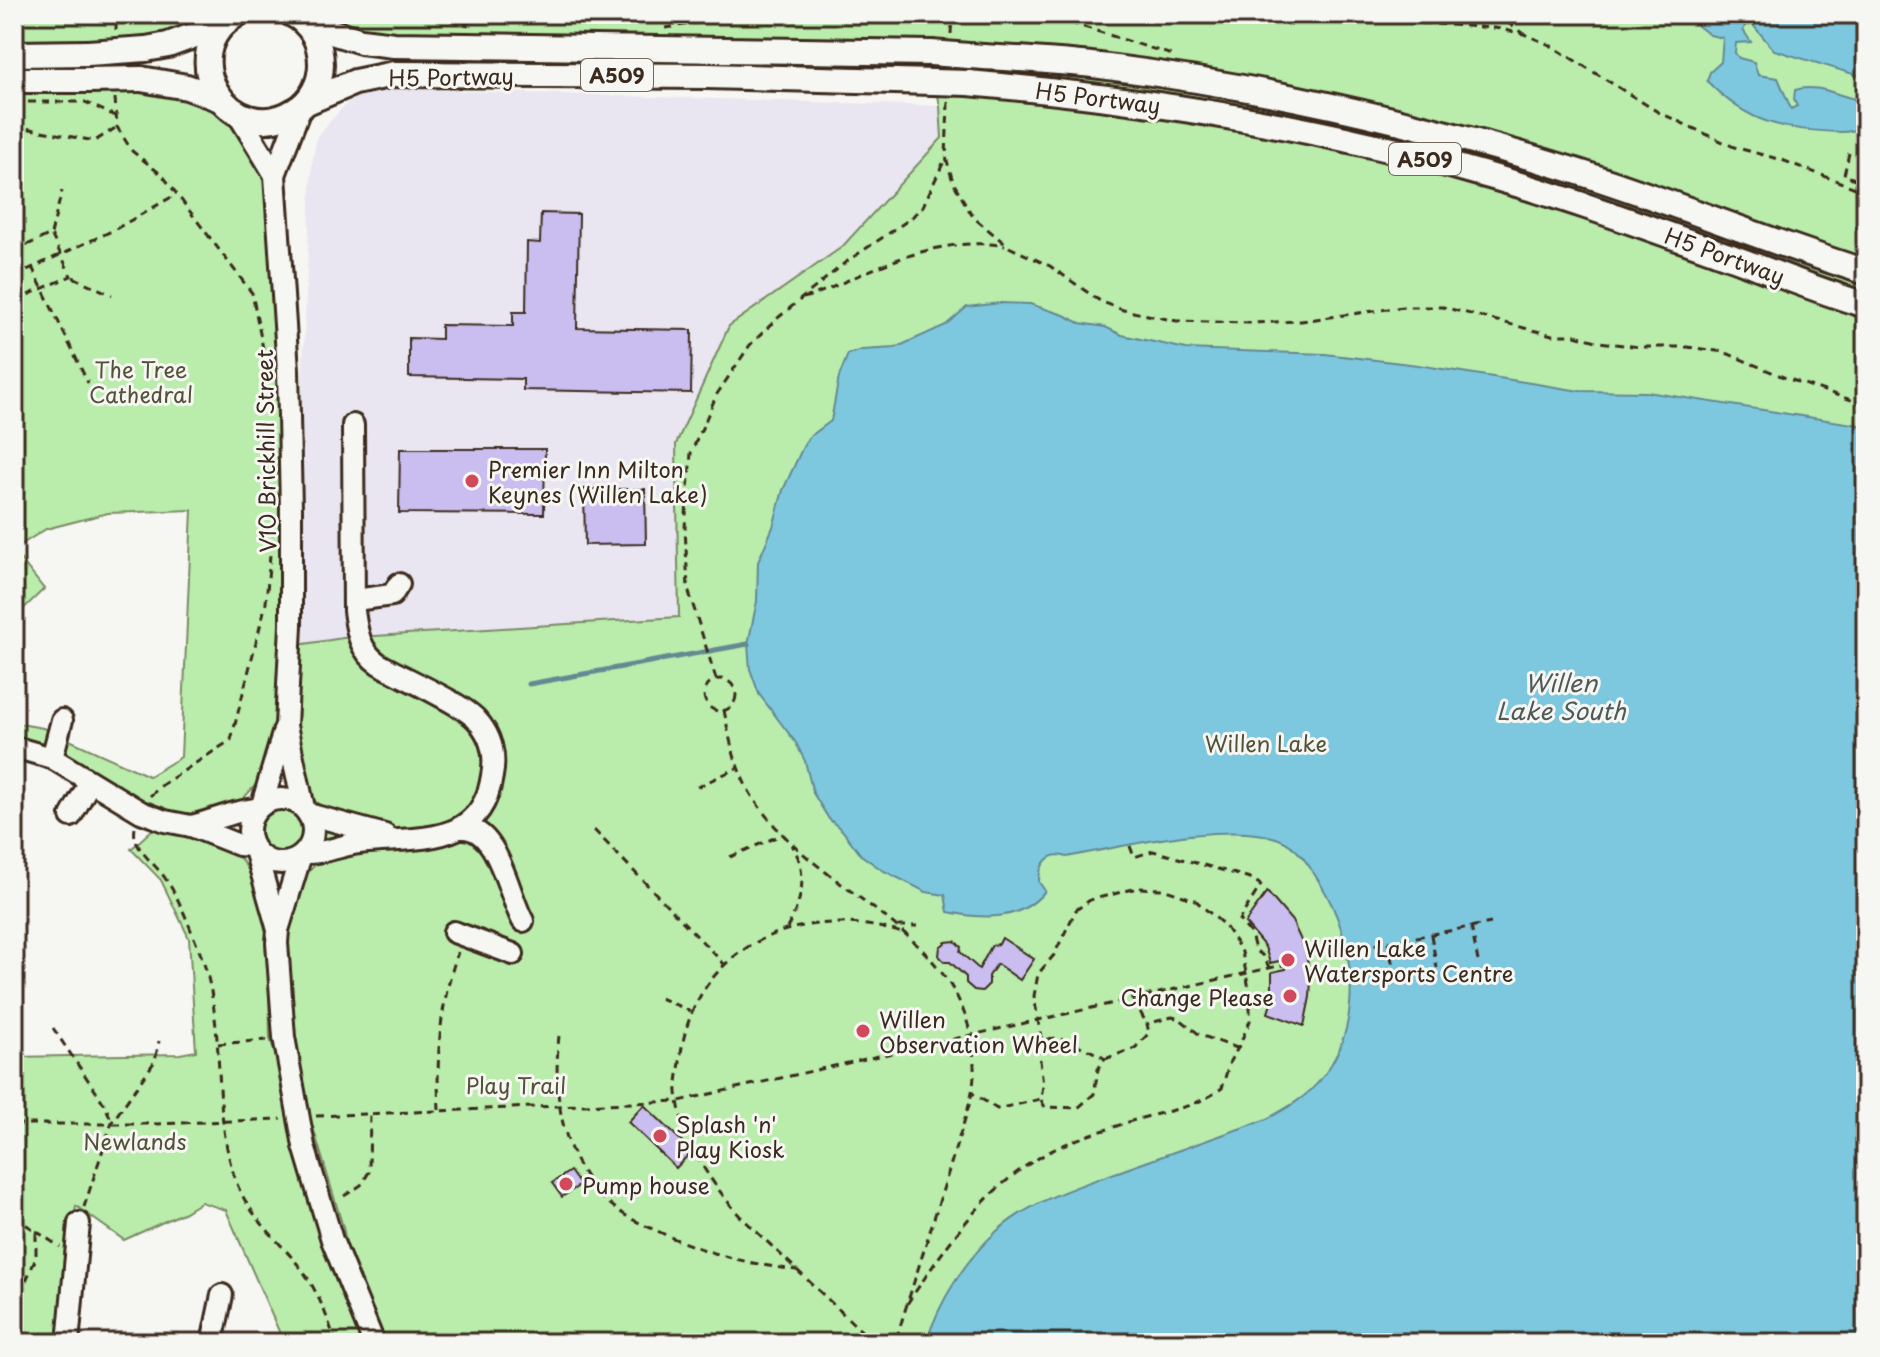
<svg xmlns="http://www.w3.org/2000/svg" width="1880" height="1357" viewBox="0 0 1880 1357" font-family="'Playpen Sans',sans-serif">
	<rect width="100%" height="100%" fill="#f6f6f2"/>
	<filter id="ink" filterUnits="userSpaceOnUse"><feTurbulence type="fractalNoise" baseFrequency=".0125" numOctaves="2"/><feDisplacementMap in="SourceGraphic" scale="16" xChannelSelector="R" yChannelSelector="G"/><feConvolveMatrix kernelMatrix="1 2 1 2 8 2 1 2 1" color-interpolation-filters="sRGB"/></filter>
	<g filter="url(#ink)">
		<path fill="#e9e5f1" d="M361,88l579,18 2,32 -100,109 -113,79 -53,118 3,173 -336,21 -53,9 22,-483 5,-28z"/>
		<g fill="#baecac" stroke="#7a8b65" stroke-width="2">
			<path d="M14,14h217l-28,19 -189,21z"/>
			<path d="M297,14h1569v1329h-1482l-33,-76 -8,-40 -43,-143 -14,-110 2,-47 15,-49 11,-12 10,-23 5,-32 -13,-9 -44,-53 -9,28 -21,23 -34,14 -28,2 -31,-10 -135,-59v-24l29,5 106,48 32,-19 11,-247 -84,3 -62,16 -32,20v-469l131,10 38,6 32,15 24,22 29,48 20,189 3,276 52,-8 336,-21 -3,-173 53,-118 113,-79 100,-109 -2,-32 -10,-53 -536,-8z"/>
			<path d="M14,551l30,38 -30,29z"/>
			<circle cx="281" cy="831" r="23"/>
			<path d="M154,828l62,17 24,13 14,20 9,28 5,28 2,104 16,52 7,52 29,95 26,74 16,32h-80l-58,-133 -25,-8 -16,10 -61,28 -48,-34 -18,137h-44v-286l166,-3 16,-3 -7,-113 -28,-58 -30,-31z"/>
		</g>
		<g fill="#7ec8df" stroke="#638992" stroke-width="2">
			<path d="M1695,14h171v64l-92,-28 -21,-25h-7l-3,5 8,12 -15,1 -1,10 4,5 15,4 4,13 20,3 13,31 6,-3 -3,-6 1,-10c24,-8 47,9 71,11v29c-9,-2 -15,2 -24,2 -57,-2 -93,-7 -135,-51l3,-9 11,-10 2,-24 -13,-3 -12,-9z"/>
			<path d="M1000,303l30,1 34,11 16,8 25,4 17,8 64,14 139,5 93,11 162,26 67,1 219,34v917h-940c13,-41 39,-83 71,-112 36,-32 88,-47 132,-63 46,-16 92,-33 138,-49 20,-11 40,-22 54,-40 45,-56 34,-139 -1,-196 -10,-16 -22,-37 -41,-44 -50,-19 -158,8 -212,18 -19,-7 -28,8 -28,25l6,9c-25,31 -62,28 -97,21l-3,-17 -19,-3 -44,-22 -21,-15 -19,-25 -13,-11 -16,-26 -8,-32 -9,-18 -37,-49 -9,-25 -2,-25 9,-43 1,-39 15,-35 10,-37 19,-41 6,-11 23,-17 8,-44 9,-23 14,-4 33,-2 51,-23 21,-18z"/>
		</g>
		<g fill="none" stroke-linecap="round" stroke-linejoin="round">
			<path stroke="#638992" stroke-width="5" d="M529,684l219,-40"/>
		</g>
		<g fill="#cabef0" stroke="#3b2a1e" stroke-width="2">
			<path d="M541,213l38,1 -2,114 115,2 -1,63 -168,-3v-11l-114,-2v-39l32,1v-14l72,1v-14h13l1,-70 13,1z"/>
			<path d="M400,449h145l-1,65 -145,-1z"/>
			<path d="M584,489h61l1,55 -61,1z"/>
			<path d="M1267,892l25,29 13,28 6,30 -1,18 -6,29 -36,-13 4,-13v-28l14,-3 -2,-9 -14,3 -5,-16 -20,-24z"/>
			<path d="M1002,938l32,21 -14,21 -23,-16 -8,12v8l-7,7 -8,-1 -8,-7v-6l-16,-15h-5l-6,-6 1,-9 6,-5 9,-1 6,6 -1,5 19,17 13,-24 7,-1z"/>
			<path d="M644,1105l48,46 -16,17 -48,-46z"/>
			<path d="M570,1171l10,14 -18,12 -10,-14z"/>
		</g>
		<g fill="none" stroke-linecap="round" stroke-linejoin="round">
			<g stroke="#3b2a1e" stroke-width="26">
				<g id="minor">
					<path d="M300,109l-25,66 13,195 3,139v116l-5,101 18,82"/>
					<path d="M238,114l37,61"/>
					<path d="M355,600l37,-5 7,-11"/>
					<path d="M14,747l38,11 89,54 24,9 26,5 48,19 12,1"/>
					<path d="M52,758l10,-38"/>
					<circle cx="281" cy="831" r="32"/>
					<path d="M262,805l22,-75"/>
					<path d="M308,814l77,21"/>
					<path d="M71,816l19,-34"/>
					<path d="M191,826c22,-5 44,-16 66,-17"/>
					<path d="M461,828c37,-3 47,67 62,93"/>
					<path d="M256,853l22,77"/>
					<path d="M305,853c19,1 36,-8 54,-10 56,-7 122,6 133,-67 4,-21 -1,-41 -16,-57 -15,-16 -74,-42 -97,-55 -19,-13 -22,-31 -25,-53l-1,-186"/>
					<path d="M454,932l59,22"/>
					<path d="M293,1086l-9,-49 -7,-94 1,-13 22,-72"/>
					<path d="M304,1146l28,94 42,103"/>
					<path d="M68,1343l11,-120"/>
					<path d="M212,1343l10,-48"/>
				</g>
			</g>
			<g stroke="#3b2a1e" stroke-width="30">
				<g id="major">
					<path d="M237,14c-67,39 -7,138 59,96 16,-9 25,-28 25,-46 0,-21 -10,-41 -29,-50"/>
					<path d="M306,24l55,17 33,4 537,8"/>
					<path d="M146,49l22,-4 54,-20"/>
					<path d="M14,54l74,-1"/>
					<path d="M969,56c47,3 93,5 139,11 156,20 310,55 461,102 100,31 197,72 297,103"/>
					<path d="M141,79l46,8 33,12"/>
					<path d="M14,80h74"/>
					<path d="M968,83c171,15 341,41 507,89 88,24 174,56 259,86 44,16 87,34 132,47"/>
					<path d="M307,102l48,-20 39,-8 313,2 226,6"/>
				</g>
			</g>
			<g stroke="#3b2a1e" stroke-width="3" stroke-dasharray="8 6" stroke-linecap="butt">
				<path d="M423,14l46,11"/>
				<path d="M1043,14l129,41"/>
				<path d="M1367,14l41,8 87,6 29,6 26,11 108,67 76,35 48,13 84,32"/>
				<path d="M1496,14l26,19"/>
				<path d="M14,15l4,-1"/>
				<path d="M704,22l47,-8"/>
				<path d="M665,28l38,-6 11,-8"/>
				<path d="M116,30v-16"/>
				<path d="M951,34l1,-20"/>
				<path d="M115,98l2,29 15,24 31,25 89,117 17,86"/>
				<path d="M14,102h71l30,14"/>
				<path d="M948,102l-2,55 7,25 20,35 36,30 41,19 50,35 23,9 54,11 72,2 52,-2 102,-14h40l109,28h23l25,7 40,5h47l37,5 62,26 80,27"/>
				<path d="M14,126l81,15 22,-14"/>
				<path d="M1849,153l-5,22 22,8"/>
				<path d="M51,234l11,-43"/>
				<path d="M14,251l37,-17 20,42 -57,25"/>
				<path d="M32,267l56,116"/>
				<path d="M14,276l100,-46 61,-35"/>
				<path d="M73,277l39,18"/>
				<path d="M803,298c19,-5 34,-13 52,-21 46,-21 99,-40 150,-31"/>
				<path d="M716,679l-28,-90 -3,-62 6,-74 26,-59 33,-49 29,-28 67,-55 64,-43 13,-13 23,-49"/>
				<circle cx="720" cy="695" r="16"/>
				<path d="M724,710c6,31 11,59 28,86 66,105 226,134 222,279 -1,27 -14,56 -21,82 -19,62 -39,124 -58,186"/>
				<path d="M697,787l40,-19"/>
				<path d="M150,796l12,-11 69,-45 35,-137 6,-72"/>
				<path d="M135,828c-4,20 19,34 30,50 15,21 24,48 34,72 30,74 10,159 38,234 14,35 44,58 66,87 15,21 25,48 33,72"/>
				<path d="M594,830l131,135"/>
				<path d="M1130,846l4,11 19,-6 97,27 11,7 -22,35 12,14 4,16 7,5 7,12"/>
				<path d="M730,857l53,-23"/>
				<path d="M898,926h20"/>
				<path d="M1471,926l7,35"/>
				<path d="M787,928c15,-27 22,-55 5,-83"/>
				<path d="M1431,935l6,33"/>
				<path d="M1388,942l7,34"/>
				<path d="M1347,950l144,-27"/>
				<path d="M660,998l30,13"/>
				<path d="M1133,1000l14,24"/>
				<path d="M53,1028l52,77 7,17"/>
				<path d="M559,1036c-7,64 4,135 60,175 15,11 33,17 49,25 42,18 84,29 129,34"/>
				<path d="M218,1044l49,-4"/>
				<path d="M1105,1059l30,-11 14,-15 -2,-9 25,-7 8,2 20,16 37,13"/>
				<path d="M1041,1100l4,7 33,1 16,-14 4,-25 7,-10c-5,-5 -44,-22 -51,-21 -6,0 -7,2 -12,6"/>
				<path d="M439,1110c-3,-55 1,-106 19,-158"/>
				<path d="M316,1116l363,-15 608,-137"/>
				<path d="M14,1124h140l127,-5"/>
				<path d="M344,1196l17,-11 8,-13 1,-59"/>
				<path d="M84,1207l28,-85 43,-61 4,-20"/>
				<path d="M14,1217l22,14v27l-11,25 -11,41"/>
				<path d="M36,1231l24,16"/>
				<path d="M907,1304c53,-78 93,-141 188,-171 15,-4 31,-11 47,-15 29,-8 55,-11 80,-30l8,-27 8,-13 12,-27v-27l-8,-42 -17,-26 -30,-26 -32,-11 -26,-1 -47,12 -14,10 -22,45 -16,19 -4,22 8,48 -3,8 4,33 -2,14 -44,10 -25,-16"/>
				<path d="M797,1343l30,-4 42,1"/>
				<path d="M874,1343l-135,-128c-30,-35 -58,-75 -62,-123 -1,-10 2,-21 3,-30 11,-118 124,-163 228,-127"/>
			</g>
			<use href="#minor" stroke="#f6f6f2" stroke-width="20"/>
			<use href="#major" stroke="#f6f6f2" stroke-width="24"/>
			<g stroke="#3b2a1e" stroke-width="26" stroke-linecap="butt">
				<path id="minor-bridge" d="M293,1086l11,60"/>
			</g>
			<g stroke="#3b2a1e" stroke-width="30" stroke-linecap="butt">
				<g id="major-bridge">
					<path d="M88,53l58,-4"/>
					<path d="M931,53l38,3"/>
					<path d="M88,80l53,-1"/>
					<path d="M933,82l35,1"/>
				</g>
			</g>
			<use href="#minor-bridge" stroke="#f6f6f2" stroke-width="20"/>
			<use href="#major-bridge" stroke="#f6f6f2" stroke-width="24"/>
		</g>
	</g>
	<g fill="#d1495b" stroke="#f6f6f2" stroke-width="3">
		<circle cx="472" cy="481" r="8"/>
		<circle cx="1288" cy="960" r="8"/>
		<circle cx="1290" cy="996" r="8"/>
		<circle cx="863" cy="1031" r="8"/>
		<circle cx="660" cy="1136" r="8"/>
		<circle cx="566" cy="1184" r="8"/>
	</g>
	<g text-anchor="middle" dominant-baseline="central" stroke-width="6" stroke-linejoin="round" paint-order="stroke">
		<g fill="#f6f6f2" stroke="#73675e" stroke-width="2">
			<rect x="581" y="59" width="72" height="32" rx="6"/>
			<rect x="1389" y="143" width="72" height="32" rx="6"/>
		</g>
		<g font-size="20" font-weight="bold" fill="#3b2a1e">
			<text x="617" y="75">A509</text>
			<text x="1425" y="159">A509</text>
		</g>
		<g font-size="22" fill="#3b2a1e" stroke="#f6f6f2">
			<text transform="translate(451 76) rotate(-1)">H5 Portway</text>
			<text transform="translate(1098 97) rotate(7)">H5 Portway</text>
			<text transform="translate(1725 255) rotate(20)">H5 Portway</text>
			<text transform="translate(265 451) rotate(-91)">V10 Brickhill Street</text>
		</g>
		<g font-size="22" fill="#54513a" stroke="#f6f6f2">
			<text x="141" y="368">The Tree<tspan x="141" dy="25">Cathedral</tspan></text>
			<text x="1266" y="742">Willen Lake</text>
			<text x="516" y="1084">Play Trail</text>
			<text x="135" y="1140">Newlands</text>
		</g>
		<g font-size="22" fill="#3b2a1e" stroke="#f6f6f2" text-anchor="start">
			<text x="488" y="468">Premier Inn Milton<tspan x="488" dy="25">Keynes (Willen Lake)</tspan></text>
			<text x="1304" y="947">Willen Lake<tspan x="1304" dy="25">Watersports Centre</tspan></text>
			<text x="1274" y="996" text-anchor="end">Change Please</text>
			<text x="879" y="1018">Willen<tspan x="879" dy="25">Observation Wheel</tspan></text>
			<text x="676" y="1123">Splash 'n'<tspan x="676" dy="25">Play Kiosk</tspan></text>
			<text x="582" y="1184">Pump house</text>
		</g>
		<g font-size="24" font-style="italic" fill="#4f5958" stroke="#f6f6f2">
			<text x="1561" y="682">Willen<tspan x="1561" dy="28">Lake South</tspan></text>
		</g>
	</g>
	<rect width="1880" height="1357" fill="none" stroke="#f6f6f2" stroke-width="48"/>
	<rect x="24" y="24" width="1832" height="1309" fill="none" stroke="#3b2a1e" stroke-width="3" filter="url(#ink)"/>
</svg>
